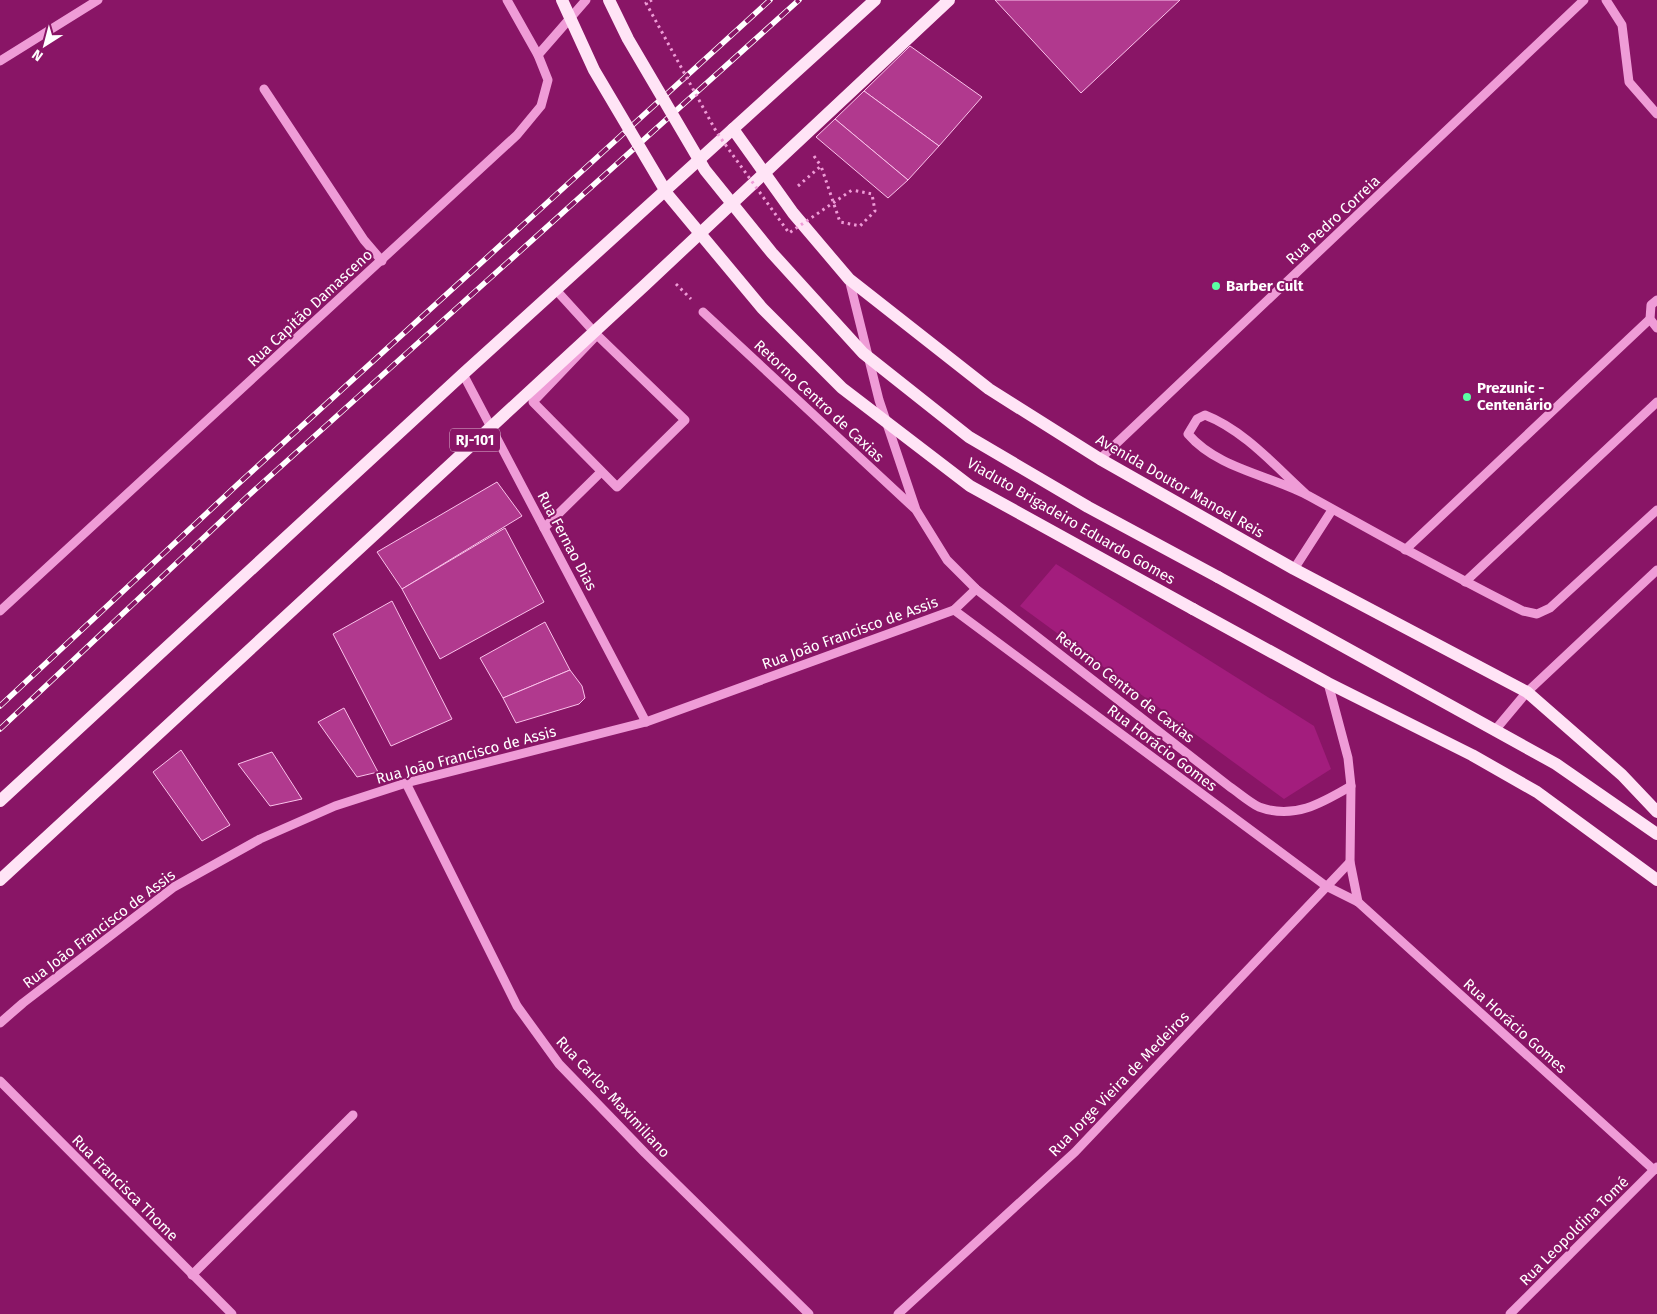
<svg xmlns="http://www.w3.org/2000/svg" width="1657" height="1314" viewBox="0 0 1657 1314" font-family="'Fira Sans',sans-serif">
	<rect width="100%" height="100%" fill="#891566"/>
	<path fill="#a31d7d" d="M1056,564l258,162 17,43 -47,30 -264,-193z"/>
	<g fill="#b1398e" stroke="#fbc2eb">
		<path d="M995,0h185l-99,93z"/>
		<path d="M910,46l72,51 -43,49 -75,-55z"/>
		<path d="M864,91l75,55 -31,34 -73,-61z"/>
		<path d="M835,119l73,61 -20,18 -72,-61z"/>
		<path d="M497,482l25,34 -120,73 -25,-37z"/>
		<path d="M505,528l39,74 -104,57 -38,-70z"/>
		<path d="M392,601l60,118 -61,27 -58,-112z"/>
		<path d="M545,622l25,48 -67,28 -23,-40z"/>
		<path d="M570,670l12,16 3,12 -6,6 -63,19 -13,-25z"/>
		<path d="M344,708l34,64 -21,5 -39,-55z"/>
		<path d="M181,750l49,75 -28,16 -49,-69z"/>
		<path d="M272,752l30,47 -32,7 -32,-42z"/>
	</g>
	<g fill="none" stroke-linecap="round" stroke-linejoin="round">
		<g stroke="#ef9cd7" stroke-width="3" stroke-dasharray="2.5 4" stroke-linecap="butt">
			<path d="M814,156l7,10"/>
			<path d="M798,186l23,-20 19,56 20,4 15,-15 -3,-17 -20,-4"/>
			<path d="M676,284l15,15"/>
		</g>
		<g stroke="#ef9cd7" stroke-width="9">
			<path d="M1606,0l16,25 7,57 28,32"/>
			<path d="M538,55l48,-55"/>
			<path d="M0,61l98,-61"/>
			<path d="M264,89l100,151 18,21"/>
			<path d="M849,279l30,121 37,110 31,50 29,29 254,198c9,6 19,15 29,20 35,13 63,-4 92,-21"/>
			<path d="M556,290l41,45"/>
			<path d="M1657,300l-6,5 -1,14 7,9"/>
			<path d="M703,312l211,196"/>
			<path d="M597,335l88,85 -68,67 -84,-85z"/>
			<path d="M463,374l183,348"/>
			<path d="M1100,459l484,-459"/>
			<path d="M1307,495c-31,-28 -63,-65 -102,-80l-8,4 -9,15c30,35 82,41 121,62 71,39 141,79 214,115l14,3 13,-6 107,-98"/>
			<path d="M544,528l57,-56"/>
			<path d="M1405,550l245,-231"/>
			<path d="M1294,569l38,-59"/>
			<path d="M1465,582l192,-180"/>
			<path d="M954,610l372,276 32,16 296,268"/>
			<path d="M0,611l517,-476 24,-29 7,-26 -10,-25 -31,-55"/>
			<path d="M1328,683l20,75 3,28 -1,76 8,40"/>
			<path d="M1496,729l31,-37 130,-122"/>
			<path d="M406,783l111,223 42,58 86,89 164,161"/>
			<path d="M0,1023l23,-20 151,-116 86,-48 75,-33 71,-23 240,-61 308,-112 22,-21"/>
			<path d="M0,1081l232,233"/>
			<path d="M192,1275l161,-160"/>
			<path d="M898,1314l177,-162 275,-290"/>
			<path d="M1510,1314l147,-147"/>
		</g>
		<g stroke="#ffe4f6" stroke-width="12">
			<path d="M733,129l60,84 56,66 140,110 111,70 194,110 233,123 95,83 35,37"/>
			<path d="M1218,577l338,187 101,70"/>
			<path d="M1193,609l135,74 144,72 65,37 120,88"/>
			<path d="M0,801l463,-427 412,-374"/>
			<path d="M0,880l645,-595 304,-285"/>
		</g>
		<g stroke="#fff" stroke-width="5.5">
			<g id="rail">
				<path d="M0,706l237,-221 533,-485"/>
				<path d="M0,729l248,-233 551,-496"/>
			</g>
		</g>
		<use href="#rail" stroke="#891566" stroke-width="4" stroke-dasharray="11" stroke-linecap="butt"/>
		<path stroke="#ef9cd7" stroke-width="3" stroke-dasharray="2.5 4" stroke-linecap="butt" d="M652,0l-6,3 71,130 72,100 63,-43"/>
		<g stroke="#ffe4f6" stroke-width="12">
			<path d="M562,0l32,70 74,125 94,113 80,80 128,98 223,123"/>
			<path d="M609,0l19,39 77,131 67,83 91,100 106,84 119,70 130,70"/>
		</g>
	</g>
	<g fill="#5affa4" stroke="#891566" stroke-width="2">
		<circle cx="1216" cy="286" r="5"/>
		<circle cx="1467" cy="397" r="5"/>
	</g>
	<g text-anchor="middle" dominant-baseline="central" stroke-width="4" stroke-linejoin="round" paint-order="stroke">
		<rect fill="#891566" stroke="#dcb9d1" stroke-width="1" x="450" y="428.5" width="50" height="23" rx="4"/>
		<g font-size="14" font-weight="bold" fill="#fff">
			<text x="475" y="440">RJ-101</text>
		</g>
		<g font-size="15" fill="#fff" stroke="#891566">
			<text transform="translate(1333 220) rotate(-43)">Rua Pedro Correia</text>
			<text transform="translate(310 308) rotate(-43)">Rua Capitão Damasceno</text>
			<text transform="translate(819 401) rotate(43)">Retorno Centro de Caxias</text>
			<text transform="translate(1180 486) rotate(30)">Avenida Doutor Manoel Reis</text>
			<text transform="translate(1071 521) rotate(30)">Viaduto Brigadeiro Eduardo Gomes</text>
			<text transform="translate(567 541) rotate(62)">Rua Fernao Dias</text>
			<text transform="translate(850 633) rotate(-20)">Rua Joāo Francisco de Assis</text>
			<text transform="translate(1125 687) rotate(38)">Retorno Centro de Caxias</text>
			<text transform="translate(1162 748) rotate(37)">Rua Horácio Gomes</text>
			<text transform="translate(466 755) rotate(-15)">Rua Joāo Francisco de Assis</text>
			<text transform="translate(99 929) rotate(-37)">Rua Joāo Francisco de Assis</text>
			<text transform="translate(1515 1026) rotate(42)">Rua Horácio Gomes</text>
			<text transform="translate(1119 1084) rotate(-46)">Rua Jorge Vieira de Medeiros</text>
			<text transform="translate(613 1097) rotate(47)">Rua Carlos Maximiliano</text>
			<text transform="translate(125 1188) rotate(45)">Rua Francisca Thome</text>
			<text transform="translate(1574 1231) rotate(-45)">Rua Leopoldina Tomé</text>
		</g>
		<g font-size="15" font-weight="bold" fill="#fff" stroke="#891566" text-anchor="start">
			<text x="1226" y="286">Barber Cult</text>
			<text x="1477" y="388">Prezunic -<tspan x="1477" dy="17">Centenário</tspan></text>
		</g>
	</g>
	<g transform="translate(45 45) rotate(216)" stroke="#891566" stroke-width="4" paint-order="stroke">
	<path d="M0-4L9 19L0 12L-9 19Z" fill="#ffffff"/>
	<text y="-8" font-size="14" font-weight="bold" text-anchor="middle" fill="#ffffff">N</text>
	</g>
</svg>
